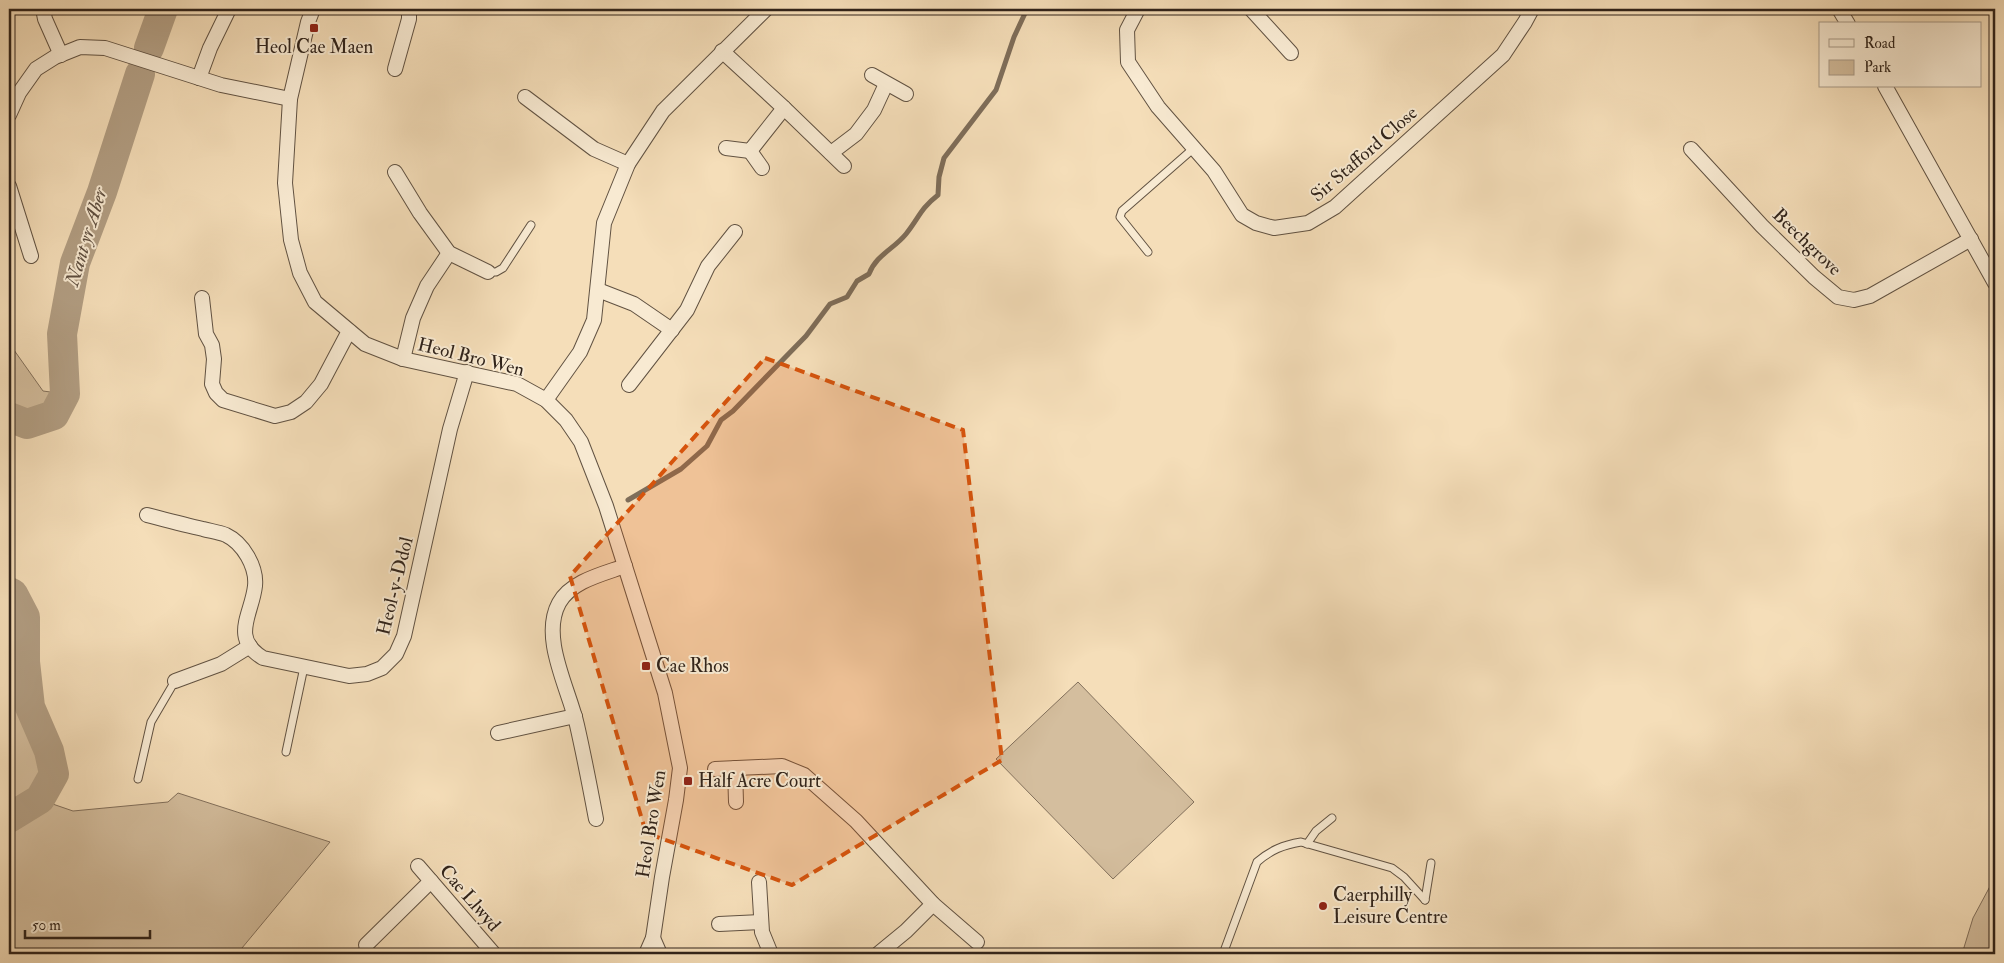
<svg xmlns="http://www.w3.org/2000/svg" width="2004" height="963" viewBox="0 0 2004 963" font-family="'IM FELL Double Pica',serif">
	<rect width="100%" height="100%" fill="#f5deb9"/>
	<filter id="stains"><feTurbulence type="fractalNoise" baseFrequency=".004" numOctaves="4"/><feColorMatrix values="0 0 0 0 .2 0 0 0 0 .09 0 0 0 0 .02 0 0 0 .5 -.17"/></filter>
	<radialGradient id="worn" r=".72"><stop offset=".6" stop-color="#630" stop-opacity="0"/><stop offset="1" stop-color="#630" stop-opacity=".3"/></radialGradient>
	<g fill="#d4be9e" stroke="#82705c">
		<path d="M9,343l34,48 22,3 -11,21 -27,9 -18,-7z"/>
		<path d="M9,592l4,2 12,23v45l5,45 19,44 5,23 -13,26 32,11 95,-9 10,-9 152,49 -93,112h-228z"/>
		<path d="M1078,682l116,120 -81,77 -117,-120z"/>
		<path d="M1995,877v77h-33l11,-36z"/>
	</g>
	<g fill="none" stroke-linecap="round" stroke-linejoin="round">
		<path stroke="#7e6d59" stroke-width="5" d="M628,500l53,-31 26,-23 14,-26 12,-9 73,-75 24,-32 17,-7 10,-16 12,-7c7,-19 25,-25 37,-40 13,-16 14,-25 32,-39l1,-18 5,-19 52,-68 18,-53 13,-28"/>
		<g stroke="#b29e83" stroke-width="30">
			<path d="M149,48l14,-39"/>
			<path d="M9,417l18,7 27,-9 11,-21 -3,-60 13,-71 27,-71 38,-118"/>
			<path d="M9,592l4,2 12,23v45l5,45 19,44 5,23 -14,25 -31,19"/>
		</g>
		<g stroke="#615242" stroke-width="9">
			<g id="lane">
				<path d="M1148,252l-28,-35 2,-6 72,-63"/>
				<path d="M488,272h8l7,-4 28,-43"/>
				<path d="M286,752l18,-85"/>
				<path d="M138,779l13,-57 24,-41"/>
				<path d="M1307,844l9,-13 16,-13"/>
				<path d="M1425,900l6,-37"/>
				<path d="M1223,954l34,-92c14,-12 26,-17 44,-20l91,26 12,9 21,23"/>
			</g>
		</g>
		<g stroke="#615242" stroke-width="16">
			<g id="street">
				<path d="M43,9l2,10 16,36"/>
				<path d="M313,9l-5,13 -18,77 -5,84 6,57 9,33 15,29 50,42 38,15 114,25 29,16 20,20 15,22 25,64 59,187 15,75 -4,32 -14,77 -9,61 -7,16"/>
				<path d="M1138,9l-11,21 1,32 30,45 56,64 28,44 14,8 18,5 34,-5 27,-16 168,-152 22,-33 7,-13"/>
				<path d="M1251,9l40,44"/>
				<path d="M1839,9l9,15"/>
				<path d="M722,51l62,57 60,58"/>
				<path d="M395,69l14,-50v-10"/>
				<path d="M872,75l34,19"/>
				<path d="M199,78l11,-30 19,-39"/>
				<path d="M1885,86l110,197"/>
				<path d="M525,97l69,52 34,15"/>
				<path d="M9,115l10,-22 17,-24 19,-12 25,-10 25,1 116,37 69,14"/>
				<path d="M726,148l24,3 34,-43"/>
				<path d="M1691,149l71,77 52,51 24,20 16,3 16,-4 101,-57"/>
				<path d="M750,151l12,17"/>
				<path d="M831,153l25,-19 18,-24 12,-26"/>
				<path d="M395,172l25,41 29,40 39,19"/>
				<path d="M9,186l22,70"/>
				<path d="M598,290l36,14 38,26"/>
				<path d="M202,298l4,36 6,11 2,14 -2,25 4,9 7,7 52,16 16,-4 15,-10 15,-18 28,-53"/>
				<path d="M403,359l10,-41 14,-32 22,-33"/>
				<path d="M629,385l58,-75 21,-44 27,-34"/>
				<path d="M546,400l34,-48 14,-32 10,-97 24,-59 35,-53 103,-102"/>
				<path d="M147,515c19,5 37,10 56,14 7,2 16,3 23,6 17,8 31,32 29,51 -3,28 -25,52 8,72l86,18 18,-2 15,-6 14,-14 8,-18 46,-207 17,-57"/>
				<path d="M175,681l46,-17 29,-18"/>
				<path d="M498,733l77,-17"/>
				<path d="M735,768l1,34"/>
				<path d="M715,769l67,-3 22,9 52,46 77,83 44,38"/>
				<path d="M596,819c-6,-32 -12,-63 -19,-94 -8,-36 -37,-87 -18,-122 12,-22 44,-29 66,-37"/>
				<path d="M418,866l76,88"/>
				<path d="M759,882l3,50 9,22"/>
				<path d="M719,924l42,-2"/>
				<path d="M653,938l7,16"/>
				<path d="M366,945l65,-64"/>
				<path d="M878,954l28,-23 27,-27"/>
			</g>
		</g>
		<use href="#lane" stroke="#f8ead2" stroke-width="7"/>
		<use href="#street" stroke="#f8ead2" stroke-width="14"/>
	</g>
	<path fill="#d6540d" fill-opacity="0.2" stroke="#d6540d" stroke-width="4" stroke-dasharray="10 6" stroke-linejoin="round" d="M765,358l198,72 39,330 -210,125 -146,-52 -76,-257z"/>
	<g fill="#8f2418" stroke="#f8ead2" stroke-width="2">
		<rect x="309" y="23" width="10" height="10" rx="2.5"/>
		<rect x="641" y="661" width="10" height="10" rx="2.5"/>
		<rect x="683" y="776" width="10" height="10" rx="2.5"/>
		<circle cx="1323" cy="906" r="5"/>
	</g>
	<g text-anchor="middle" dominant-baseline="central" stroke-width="4" stroke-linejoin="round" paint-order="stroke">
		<g font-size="19" fill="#30231a" stroke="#f8ead2" text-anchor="start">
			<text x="314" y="47" text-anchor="middle">Heol Cae Maen</text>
			<text x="656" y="666">Cae Rhos</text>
			<text x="698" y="781">Half Acre Court</text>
			<text x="1333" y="895">Caerphilly<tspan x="1333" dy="22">Leisure Centre</tspan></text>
		</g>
		<g font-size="19" fill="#30231a" stroke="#f8ead2">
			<text transform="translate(1364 154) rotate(-41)">Sir Stafford Close</text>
			<text transform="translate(1807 242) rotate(44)">Beechgrove</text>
			<text transform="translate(471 357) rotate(14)">Heol Bro Wen</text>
			<text transform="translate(395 586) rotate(-76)">Heol-y-Ddol</text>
			<text transform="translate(651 824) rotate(-81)">Heol Bro Wen</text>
			<text transform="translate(470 898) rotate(49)">Cae Llwyd</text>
		</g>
		<g font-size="20" font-style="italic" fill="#5e4e3f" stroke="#f8ead2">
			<text transform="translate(86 237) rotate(-73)">Nant yr Aber</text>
		</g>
	</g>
	<rect width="2004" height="963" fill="none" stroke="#f5deb9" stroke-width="30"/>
	<rect x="10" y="10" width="1984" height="943" fill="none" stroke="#30231a" stroke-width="2.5"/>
	<rect x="15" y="15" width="1974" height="933" fill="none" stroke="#30231a"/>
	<rect x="1819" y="22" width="162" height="65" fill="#f8ead2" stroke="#a89a88"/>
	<rect x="1829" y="39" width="25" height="8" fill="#f8ead2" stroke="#a89a88"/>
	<text x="1864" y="48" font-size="15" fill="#30231a">Road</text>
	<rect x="1829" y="60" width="25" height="15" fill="#d4be9e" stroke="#a89a88"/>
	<text x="1864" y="72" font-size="15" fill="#30231a">Park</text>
	<path d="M25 930v8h125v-8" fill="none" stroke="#30231a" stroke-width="2.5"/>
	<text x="32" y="930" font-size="15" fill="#30231a" stroke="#f8ead2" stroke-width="4" paint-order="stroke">50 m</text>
	<rect width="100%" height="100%" filter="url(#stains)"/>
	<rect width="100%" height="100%" fill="url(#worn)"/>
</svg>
